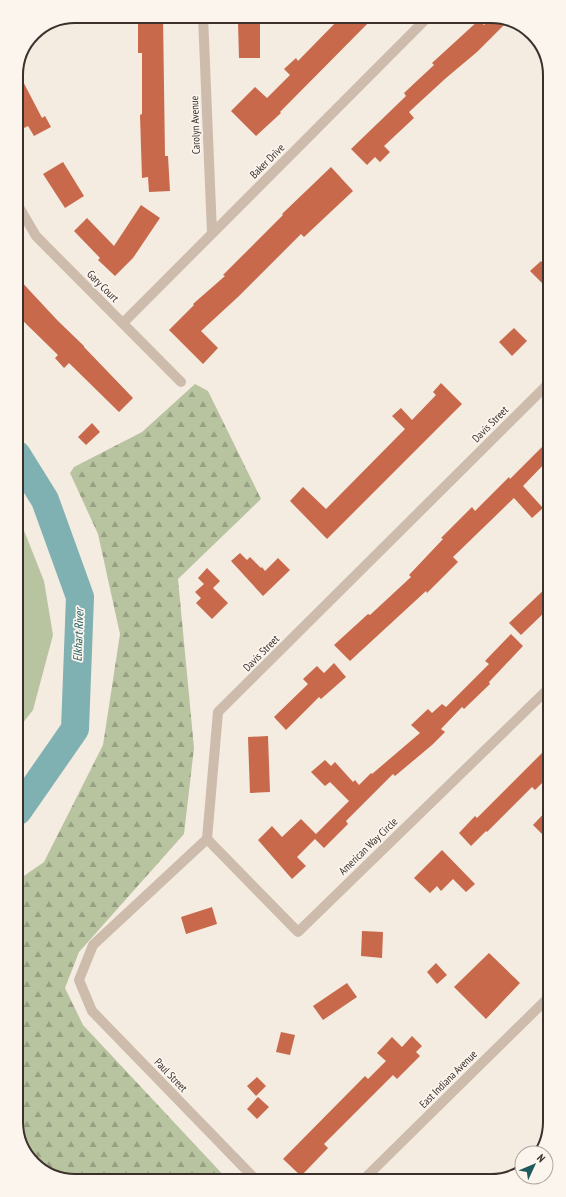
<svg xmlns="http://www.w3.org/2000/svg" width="566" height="1197" viewBox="0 0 566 1197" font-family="'PT Sans Narrow',sans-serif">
	<defs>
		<pattern id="forest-firs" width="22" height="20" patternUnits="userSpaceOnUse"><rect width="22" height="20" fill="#b8c4a0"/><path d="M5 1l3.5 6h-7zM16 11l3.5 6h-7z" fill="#97a083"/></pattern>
	</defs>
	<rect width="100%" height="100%" fill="#f4ebe1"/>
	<path fill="url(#forest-firs)" d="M195,384l13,7 53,108 -83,80 16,169 -10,86 -105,118 -14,36 18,37 145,155 -157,1 -32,-12 -20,-28 -1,-261 26,-18 59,-117 17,-111 -22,-100 -28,-61 4,-6 68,-35z"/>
	<path fill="#b8c4a0" d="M17,513l27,68 9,54 -20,75 -15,19z"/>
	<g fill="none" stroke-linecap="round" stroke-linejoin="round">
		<path stroke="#7fb0b2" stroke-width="28" d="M17,455l28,45 35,97 -5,132 -57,82"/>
	</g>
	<g fill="#c8694b">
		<path d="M138,16l25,1 2,139h3l2,35 -21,1 -1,-15 -6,1 -2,-63 2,-1v-61h-4z"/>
		<path d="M342,16h33l-95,96 1,1 -25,23 -25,-25 24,-24 12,11 23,-23 -6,-6 12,-11 2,3z"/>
		<path d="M493,16l3,1 8,8 -27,27 -31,26 -37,34 5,6 -30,28 6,6 -10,10 -5,-5 -8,8 -16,-16 55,-53 -2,-3 30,-28 -2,-2 47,-43 5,5z"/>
		<path d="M238,22h22v36h-21z"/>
		<path d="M17,70l25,48 3,-2 6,11 -17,9 -6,-10 -12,6z"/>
		<path d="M63,162l21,34 -19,12 -22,-34z"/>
		<path d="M331,167l22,24 -49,46 -3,-3 -62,62 -38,35 17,17 -15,16 -34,-34 25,-25 -1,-1 32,-28 -2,-1 60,-60 -1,-1z"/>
		<path d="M141,205l19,13 -27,40 -18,18 -17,-16 2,-2 -26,-27 13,-13 27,28z"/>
		<path d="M541,261l6,7v20l-17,-17z"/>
		<path d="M17,277l41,44 26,25v1l49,51 -14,14 -50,-49 -5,5 -9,-10 3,-3 -41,-40z"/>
		<path d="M514,328l13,13 -15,15 -13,-14z"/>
		<path d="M441,383l21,21 -135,135 -37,-38 13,-14 23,22 79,-80 -13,-13 9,-8 11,12 24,-25 -3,-3z"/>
		<path d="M92,423l8,9 -14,13 -8,-8z"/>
		<path d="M548,441v19l-25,26 20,22 -11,10 -18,-20 -61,59 5,5 -31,31 -1,-2 -76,70 -16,-16 34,-31 2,1 41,-38 -2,-2 34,-36 -2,-1 31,-31 3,4 34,-34 1,2z"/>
		<path d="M240,553l7,7 3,-3 11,11 1,-1 3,4 13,-13 12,12 -27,26 -32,-35z"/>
		<path d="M207,568l13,13 -7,7 15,15 -16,16 -16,-16 5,-5 -6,-6 9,-8 -6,-6z"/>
		<path d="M548,586v23l-27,26 -12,-12z"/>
		<path d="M511,634l12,12 -34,36 1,2 -26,25 -2,-2 -21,22 4,3 -13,13 -37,31 -2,-2 -47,47 2,3 -24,24 -9,-9 -18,18 9,9 -14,13 -34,-39 14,-14 10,11 19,-18 15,15 33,-33 -19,-19 -5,4 -14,-14 14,-12 6,6 4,-4 18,20 2,-2 4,5 12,-12 1,1 48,-41 -9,-8 17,-16 4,4 10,-9 4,3 43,-43 -4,-3z"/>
		<path d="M334,663l12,14 -25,22 -2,-2 -33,33 -12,-13 34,-33 -5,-5 14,-13 7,7z"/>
		<path d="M268,736l2,56 -20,1 -2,-56z"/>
		<path d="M549,746v30l-14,14 -3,-3 -45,45 -1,-1 -15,15 -12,-13 16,-17 2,2z"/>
		<path d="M549,808v33l-16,-16z"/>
		<path d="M442,850l33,34 -9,8 -13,-13 -12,12 -4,-5 -7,7 -16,-15z"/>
		<path d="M212,907l5,17 -31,10 -5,-17z"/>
		<path d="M362,931l21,1 -1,26 -21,-2z"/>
		<path d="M489,953l31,30 -34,36 -32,-32z"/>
		<path d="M436,963l11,12 -10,9 -10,-12z"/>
		<path d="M347,983l10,14 -34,23 -10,-14z"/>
		<path d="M281,1032l14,3 -5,20 -14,-3z"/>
		<path d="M412,1036l10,10 -6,6 4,4 -23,23 -4,-4 -69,69 4,4 -27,28 -18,-17 82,-83 3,3 18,-18 -9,-8 15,-16 10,10z"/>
		<path d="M257,1077l9,9 -10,10 -9,-10z"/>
		<path d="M258,1097l11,10 -12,12 -10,-10z"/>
	</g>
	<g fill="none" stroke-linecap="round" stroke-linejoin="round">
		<g stroke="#cdbbac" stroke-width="10">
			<path d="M203,16l9,217"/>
			<path d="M16,202l20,34 145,146"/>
			<path d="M123,323l306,-307"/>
			<path d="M207,839l91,93 251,-244"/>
			<path d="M256,1180l-164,-169 -13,-31 14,-35 114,-106 11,-127 330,-328"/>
		</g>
		<path stroke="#cdbbac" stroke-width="10" d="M364,1179l186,-183"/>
	</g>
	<g text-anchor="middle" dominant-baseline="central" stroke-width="3.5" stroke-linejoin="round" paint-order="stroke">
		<g font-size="11" fill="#3b302b" stroke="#fbf5ee">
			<text transform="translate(195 125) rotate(-92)">Carolyn Avenue</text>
			<text transform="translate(267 161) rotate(-45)">Baker Drive</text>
			<text transform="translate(103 286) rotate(45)">Gary Court</text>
			<text transform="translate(490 424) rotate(-45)">Davis Street</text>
			<text transform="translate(261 653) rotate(-45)">Davis Street</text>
			<text transform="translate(368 846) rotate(-44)">American Way Circle</text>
			<text transform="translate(171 1075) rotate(46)">Paul Street</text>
			<text transform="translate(448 1079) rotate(-45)">East Indiana Avenue</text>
		</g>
		<g font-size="12" font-style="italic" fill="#1f5a5e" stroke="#fbf5ee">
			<text transform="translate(78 635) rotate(-88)">Elkhart River</text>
		</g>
	</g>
	<path d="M0 0H566V1197H0ZM75 23H491A52 52 0 0 1 543 75V1122A52 52 0 0 1 491 1174H75A52 52 0 0 1 23 1122V75A52 52 0 0 1 75 23Z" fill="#fbf5ee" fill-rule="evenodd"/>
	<path fill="none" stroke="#3b302b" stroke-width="2" d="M75 23H491A52 52 0 0 1 543 75V1122A52 52 0 0 1 491 1174H75A52 52 0 0 1 23 1122V75A52 52 0 0 1 75 23Z"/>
	<g transform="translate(534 1165) rotate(46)"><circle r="19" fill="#fbf5ee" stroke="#aea6a0"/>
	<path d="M0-3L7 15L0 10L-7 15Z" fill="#1f5a5e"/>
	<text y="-6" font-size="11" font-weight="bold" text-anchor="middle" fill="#3b302b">N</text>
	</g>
</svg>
